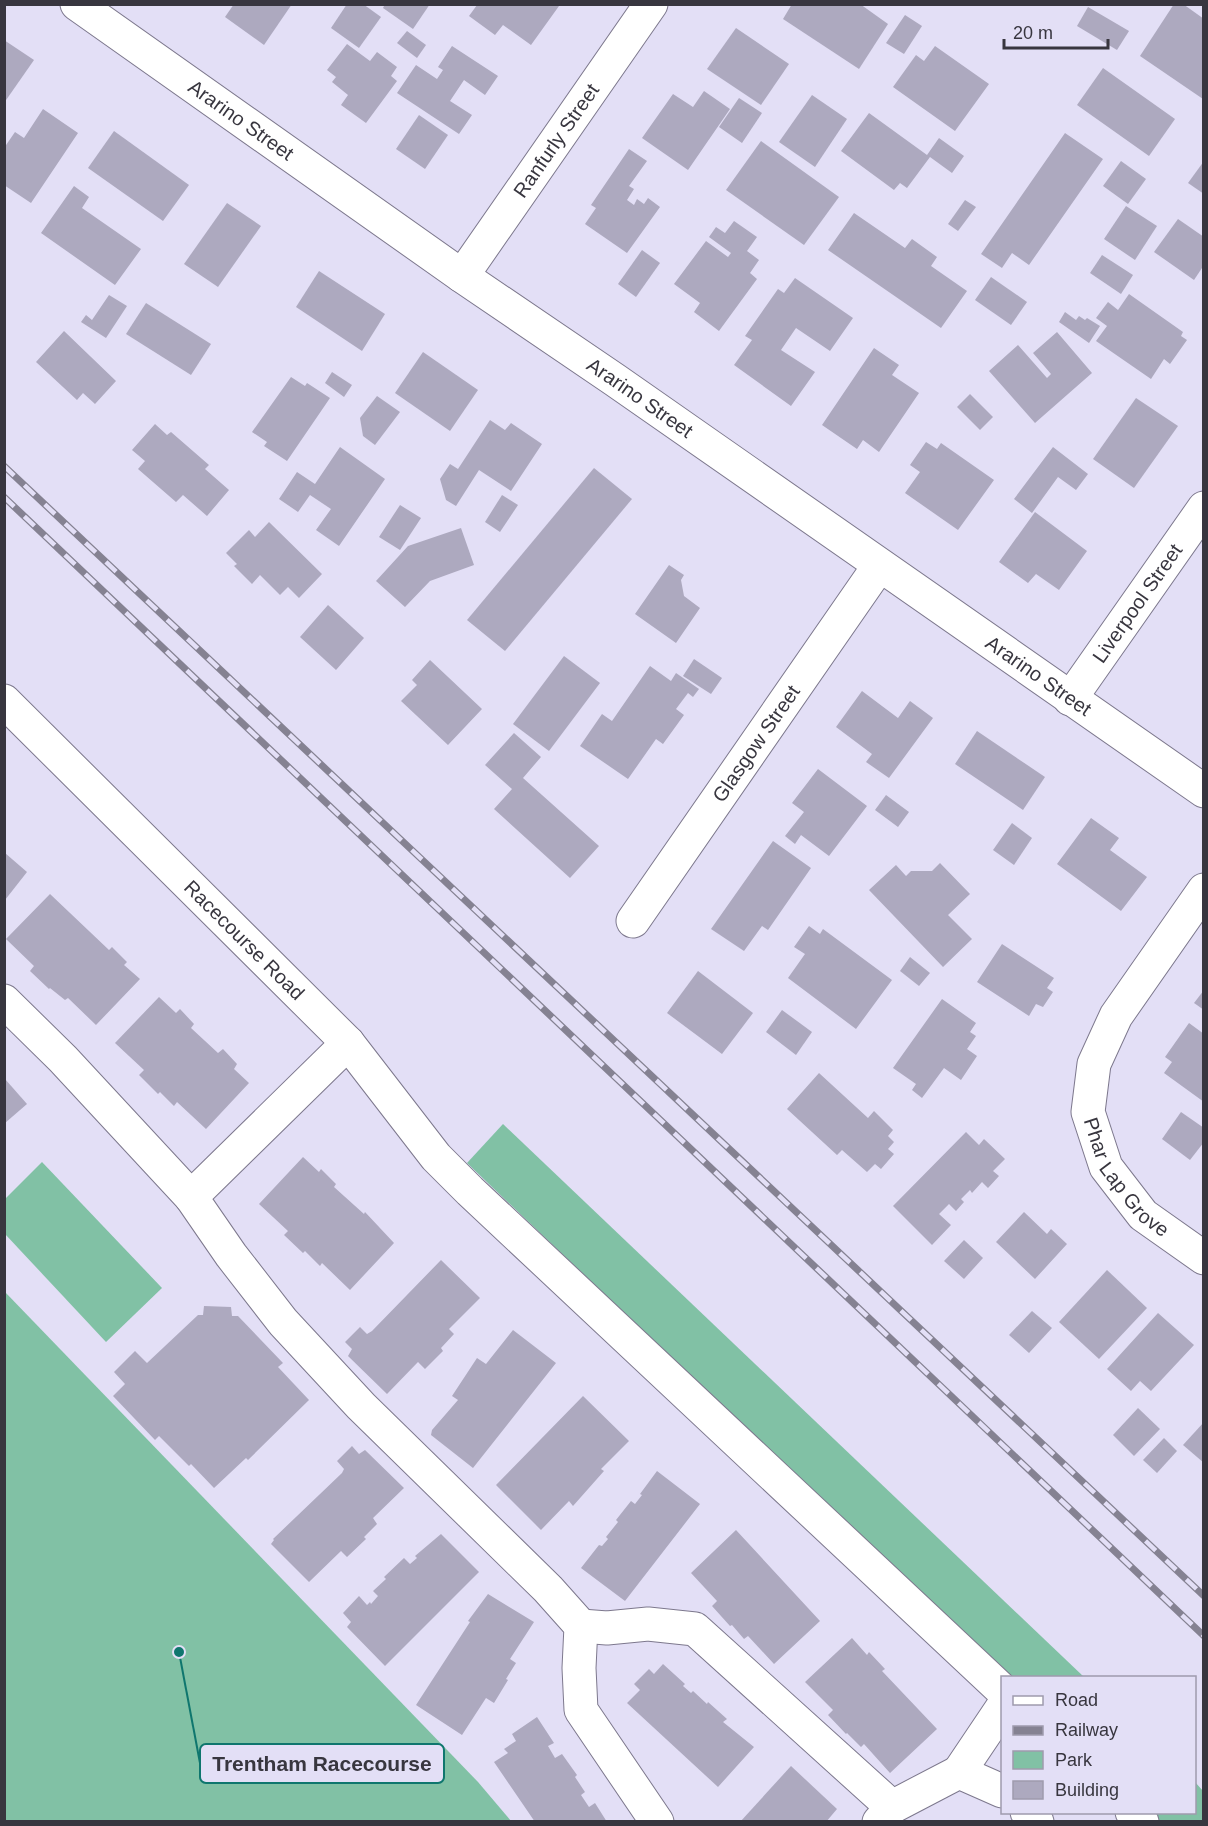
<svg xmlns="http://www.w3.org/2000/svg" width="1208" height="1826" viewBox="0 0 1208 1826" font-family="Helvetica,sans-serif">
	<rect width="100%" height="100%" fill="#e3dff6"/>
	<g fill="#81c1a5">
		<path d="M503,1124l581,553h-80l-537,-514z"/>
		<path d="M42,1162l120,126 -56,54 -101,-108v-35z"/>
		<path d="M5,1292l473,490 33,39h-506z"/>
		<path d="M1195,1782l8,9v30h-49l-9,-8 49,-1z"/>
	</g>
	<g fill="#ada9bf">
		<path d="M234,4h58l-28,41 -39,-28z"/>
		<path d="M347,4h16l18,13 -22,31 -28,-20z"/>
		<path d="M385,4h45l-17,25 -30,-21z"/>
		<path d="M792,4h68l28,20 -29,45 -76,-50z"/>
		<path d="M1174,4h9l21,15 -1,80 -63,-43z"/>
		<path d="M477,5h80l2,1 -28,39 -28,-20 -8,10 -26,-19z"/>
		<path d="M1088,7l41,24 -12,19 -40,-24z"/>
		<path d="M905,15l17,11 -18,28 -18,-11z"/>
		<path d="M736,28l53,36 -28,41 -54,-36z"/>
		<path d="M407,31l19,14 -9,13 -20,-15z"/>
		<path d="M4,40l30,20 -30,43z"/>
		<path d="M347,44l23,17 7,-9 20,15 -6,9 6,5 -31,42 -25,-18 7,-10 -16,-13 4,-5 -9,-7z"/>
		<path d="M452,46l46,30 -13,19 -21,-15 -14,21 22,14 -13,19 -62,-41 19,-28 21,14 6,-9 -5,-3z"/>
		<path d="M935,46l54,38 -34,47 -62,-44 23,-32 8,6z"/>
		<path d="M1103,68l72,51 -26,37 -72,-51z"/>
		<path d="M704,91l26,18 -42,61 -46,-32 31,-44 20,13z"/>
		<path d="M812,95l35,24 -32,48 -36,-25z"/>
		<path d="M739,98l23,15 -20,30 -23,-16z"/>
		<path d="M43,109l35,24 -47,70 -27,-18v-37l11,-16 9,6z"/>
		<path d="M869,113l58,42 12,-17 25,18 -12,17 -22,-16 -23,31 -7,-5 -6,7 -53,-39z"/>
		<path d="M419,115l29,20 -23,34 -29,-20z"/>
		<path d="M114,131l75,54 -26,36 -75,-53z"/>
		<path d="M1065,133l38,26 -74,106 -17,-12 -10,15 -21,-14z"/>
		<path d="M761,141l78,56 -35,48 -78,-55z"/>
		<path d="M629,149l18,12 -18,25 5,3 -7,11 7,5 3,-6 7,5 4,-6 12,9 -33,46 -42,-29 11,-16 -5,-3z"/>
		<path d="M1121,161l25,18 -18,25 -25,-18z"/>
		<path d="M1204,161v33l-16,-11z"/>
		<path d="M74,186l15,11 -7,11 59,41 -26,36 -74,-52z"/>
		<path d="M965,200l11,7 -18,24 -10,-7z"/>
		<path d="M227,203l34,23 -43,61 -34,-23z"/>
		<path d="M1126,206l31,20 -22,34 -31,-21z"/>
		<path d="M854,213l51,35 7,-9 25,18 -6,9 36,25 -26,37 -113,-78z"/>
		<path d="M1178,219l26,18v28l-10,15 -40,-28z"/>
		<path d="M734,221l23,16 -10,14 12,9 -9,13 7,6 -38,52 -25,-19 6,-9 -26,-19 32,-43 22,16 3,-4 -22,-16 7,-10 9,6z"/>
		<path d="M642,250l18,13 -24,34 -18,-13z"/>
		<path d="M1102,255l31,20 -12,19 -31,-21z"/>
		<path d="M319,271l66,43 -23,37 -66,-44z"/>
		<path d="M991,277l36,25 -16,23 -36,-25z"/>
		<path d="M795,278l58,40 -23,33 -34,-23 -15,22 34,22 -24,34 -57,-41 18,-25 -7,-4 33,-47 6,4z"/>
		<path d="M1129,294l54,38 -2,4 6,4 -17,24 -6,-5 -13,20 -55,-38 11,-15 -11,-8 12,-16 10,8z"/>
		<path d="M109,295l18,11 -21,32 -25,-16 5,-7 6,5z"/>
		<path d="M146,303l65,41 -20,31 -65,-41z"/>
		<path d="M1065,312l11,8 3,-4 6,4 2,-2 13,8 -11,17 -30,-21z"/>
		<path d="M64,331l52,50 -21,23 -12,-11 -6,7 -41,-38z"/>
		<path d="M1057,332l35,41 -57,50 -46,-52 29,-26 29,33 4,-4 -18,-21z"/>
		<path d="M874,348l25,17 -7,10 27,18 -40,59 -16,-12 -6,9 -35,-24z"/>
		<path d="M423,352l55,38 -28,41 -55,-38z"/>
		<path d="M332,372l20,13 -8,12 -19,-14z"/>
		<path d="M291,377l14,9 2,-3 23,15 -43,63 -23,-15 3,-4 -15,-10z"/>
		<path d="M970,394l23,23 -13,13 -23,-23z"/>
		<path d="M377,396l23,16 -25,33 -12,-9 -3,-18z"/>
		<path d="M1136,398l42,28 -44,62 -41,-29z"/>
		<path d="M490,420l15,10 6,-7 31,21 -31,47 -32,-21 -23,36 -10,-6 -6,-21 10,-15 8,5z"/>
		<path d="M155,424l12,11 4,-3 38,33 -4,4 24,21 -22,26 -24,-21 -7,7 -38,-33 7,-8 -13,-11z"/>
		<path d="M926,442l11,7 4,-6 53,37 -36,50 -53,-37 15,-21 -10,-7z"/>
		<path d="M340,447l45,32 -46,67 -23,-16 15,-21 -21,-14 -12,17 -19,-13 18,-27 18,12z"/>
		<path d="M1053,447l35,27 -12,16 -18,-13 -26,36 -18,-14z"/>
		<path d="M594,468l38,31 -127,152 -38,-31z"/>
		<path d="M502,495l16,10 -18,27 -15,-10z"/>
		<path d="M400,505l21,13 -21,32 -21,-13z"/>
		<path d="M1035,512l52,39 -28,39 -23,-16 -8,9 -29,-21z"/>
		<path d="M269,522l53,52 -23,24 -11,-11 -8,8 -20,-20 -8,9 -18,-18 3,-2 -11,-11 23,-23 6,7z"/>
		<path d="M461,528l13,37 -44,16 -25,26 -29,-26 32,-35z"/>
		<path d="M669,565l15,10 -3,5 3,16 16,12 -24,35 -41,-29z"/>
		<path d="M328,605l36,33 -28,32 -36,-33z"/>
		<path d="M564,656l36,27 -51,68 -36,-27z"/>
		<path d="M694,659l28,19 -11,16 -28,-18z"/>
		<path d="M430,660l52,49 -34,36 -47,-44 16,-16 -5,-5z"/>
		<path d="M650,666l21,15 5,-8 23,16 -6,8 -5,-4 -12,16 8,6 -21,29 -7,-5 -28,40 -48,-33 22,-32 10,7z"/>
		<path d="M862,691l36,27 12,-17 23,17 -44,60 -23,-16 6,-8 -36,-27z"/>
		<path d="M977,731l68,46 -22,33 -68,-46z"/>
		<path d="M514,733l27,24 -18,21 76,68 -29,32 -76,-69 18,-20 -27,-24z"/>
		<path d="M818,769l49,37 -38,50 -28,-21 -6,9 -10,-8 19,-24 -12,-9z"/>
		<path d="M886,795l23,17 -11,15 -23,-17z"/>
		<path d="M1091,818l28,20 -9,12 37,27 -26,34 -64,-47z"/>
		<path d="M1012,823l20,15 -18,27 -21,-15z"/>
		<path d="M773,841l38,27 -43,62 -6,-4 -18,25 -33,-22z"/>
		<path d="M5,853l22,19 -22,28z"/>
		<path d="M940,863l30,31 -22,21 24,24 -29,28 -74,-77 27,-25 10,11 5,-5h21z"/>
		<path d="M50,894l59,56 3,-3 15,15 -3,3 16,14 -44,46 -28,-27 -3,2 -15,-12 -1,1 -19,-18 4,-5 -28,-27z"/>
		<path d="M809,926l11,8 3,-5 69,51 -36,49 -68,-51 17,-24 -11,-7z"/>
		<path d="M1002,944l52,34 -7,10 6,4 -10,15 -7,-3 -7,12 -52,-34z"/>
		<path d="M910,957l20,16 -11,13 -19,-15z"/>
		<path d="M698,971l55,42 -31,41 -55,-41z"/>
		<path d="M1204,990v20l-10,-7z"/>
		<path d="M159,997l17,16 4,-4 14,15 -3,4 27,25 5,-4 14,15 -3,5 15,14 -43,46 -29,-27 -3,4 -14,-14 -2,2 -19,-19 5,-5 -29,-27z"/>
		<path d="M942,999l34,24 -6,9 6,4 -9,13 10,7 -16,24 -17,-12 -22,30 -10,-8 4,-6 -23,-16z"/>
		<path d="M782,1010l30,22 -16,23 -30,-23z"/>
		<path d="M1189,1023l15,11v68l-40,-29 8,-11 -7,-5z"/>
		<path d="M819,1073l49,45 6,-7 19,19 -5,6 6,6 -6,7 6,5 -13,15 -6,-5 -8,8 -25,-22 -5,5 -50,-46z"/>
		<path d="M5,1079l22,25 -22,19z"/>
		<path d="M1181,1112l23,16v14l-14,18 -28,-21z"/>
		<path d="M966,1132l13,13 5,-6 21,20 -12,12 6,5 -11,12 -6,-6 -10,11 -2,-3 -9,9 3,3 -8,9 -7,-7 -10,10 12,11 -19,20 -39,-39z"/>
		<path d="M303,1157l16,15 2,-3 15,15 -2,3 30,27 1,-2 29,31 -44,47 -28,-27 -2,3 -15,-15 -2,2 -19,-18 4,-4 -29,-27z"/>
		<path d="M1024,1212l23,22 4,-5 16,15 -32,35 -39,-37z"/>
		<path d="M964,1240l19,18 -19,21 -20,-18z"/>
		<path d="M441,1260l39,38 -31,31 5,5 -13,14 2,3 -18,18 -7,-7 -31,32 -39,-38 4,-7 -7,-7 15,-15 7,7 5,-3z"/>
		<path d="M1107,1270l40,38 -48,51 -40,-37z"/>
		<path d="M204,1306l27,1 1,9h6l45,47 -5,4 31,33 -61,60 -2,-2 -32,30 -23,-24 -2,2 -30,-30 -4,4 -42,-44 12,-12 -11,-12 21,-21 12,12 51,-48h5z"/>
		<path d="M1032,1311l20,17 -23,25 -20,-18z"/>
		<path d="M1158,1313l36,32 -43,46 -11,-10 -9,10 -24,-22z"/>
		<path d="M513,1330l43,33 -83,105 -42,-33 1,-5 26,-30 -6,-4 25,-38 9,6z"/>
		<path d="M583,1396l46,45 -28,28 3,2 -31,35 -4,-5 -28,29 -45,-45z"/>
		<path d="M1138,1408l22,21 -26,27 -21,-21z"/>
		<path d="M1204,1422v41l-21,-18z"/>
		<path d="M1164,1438l13,13 -20,22 -14,-13z"/>
		<path d="M352,1446l7,8 6,-4 39,38 -31,30 4,6 -13,13 2,2 -19,18 -6,-6 -32,31 -38,-38 3,-4 -1,-1 69,-66 2,-4 -7,-8z"/>
		<path d="M657,1471l43,33 -75,97 -44,-33 18,-23 3,1 6,-7 -2,-2 12,-15 -2,-2 15,-19 4,3 7,-9 -2,-1z"/>
		<path d="M736,1530l84,91 -46,43 -26,-28 -4,3 -12,-14 -2,1 -18,-20 5,-5 -26,-28z"/>
		<path d="M441,1534l38,38 -94,94 -38,-39 4,-5 -8,-9 16,-17 8,9 3,-3 1,2 7,-8 -5,-5 13,-12 -2,-2 20,-19 6,6 7,-6 -2,-2z"/>
		<path d="M488,1594l46,28 -24,37 6,4 -10,16 2,1 -14,23 -8,-5 -24,37 -46,-30 54,-83 -2,-1z"/>
		<path d="M852,1638l15,17 2,-3 16,17 -3,2 55,58 -47,44 -26,-29 -3,3 -14,-14 -1,1 -18,-19 5,-5 -28,-28z"/>
		<path d="M663,1664l22,20 -2,2 8,7 2,-2 14,13 1,-2 19,17 -4,3 31,25 -36,40 -91,-84 13,-13 -6,-6 15,-15 5,5z"/>
		<path d="M537,1717l17,26 -6,3 7,12 7,-4 15,21 -2,2 10,15 -4,3 8,12 6,-4 12,19h-72l-41,-60 14,-9 -4,-4 12,-8 -4,-7z"/>
		<path d="M791,1766l46,43 -11,13h-86z"/>
	</g>
	<g fill="none" stroke-linecap="round" stroke-linejoin="round">
		<g stroke="#7d788d" stroke-width="35">
			<g id="minor">
				<path id="s1" d="M77,4l385,272 153,104 589,411"/>
				<path id="s2" d="M462,276l189,-272"/>
				<path id="s3" d="M1070,699l134,-191"/>
				<path id="s4" d="M4,701l344,342 88,114 34,34 532,499"/>
				<path id="s5" d="M1204,890l-88,126 -22,48 -6,48 18,55 37,48 61,43"/>
				<path id="s6" d="M633,921l246,-355"/>
				<path d="M4,1001l59,58 128,138"/>
				<path d="M348,1043l-157,154 40,58 52,67 78,84 187,183 33,37 -2,42 2,42 76,112"/>
				<path d="M581,1626l26,2 41,-4 47,5 197,178"/>
				<path d="M959,1772l43,-64"/>
				<path d="M1027,1812l10,10"/>
				<path d="M1132,1812l10,10"/>
				<path d="M879,1822l13,-15 67,-35 43,19"/>
			</g>
		</g>
		<use href="#minor" stroke="#fff" stroke-width="33"/>
		<g stroke="#858292" stroke-width="7">
			<g id="rail">
				<path d="M4,466l1200,1130"/>
				<path d="M4,497l1200,1139"/>
			</g>
		</g>
		<use href="#rail" stroke="#e3dff6" stroke-width="4.5" stroke-dasharray="14" stroke-linecap="butt"/>
	</g>
	<g text-anchor="middle" dominant-baseline="central" stroke-width="4.5" stroke-linejoin="round" paint-order="stroke">
		<g font-size="20" fill="#38363f" stroke="#e3dff6">
			<text stroke="none"><textPath href="#s1" startOffset="201">Ararino Street</textPath></text>
			<text stroke="none"><textPath href="#s2" startOffset="165">Ranfurly Street</textPath></text>
			<text stroke="none"><textPath href="#s1" startOffset="687">Ararino Street</textPath></text>
			<text stroke="none"><textPath href="#s3" startOffset="117">Liverpool Street</textPath></text>
			<text stroke="none"><textPath href="#s1" startOffset="1173">Ararino Street</textPath></text>
			<text stroke="none"><textPath href="#s6" startOffset="216">Glasgow Street</textPath></text>
			<text stroke="none"><textPath href="#s4" startOffset="339">Racecourse Road</textPath></text>
			<text stroke="none"><textPath href="#s5" startOffset="332">Phar Lap Grove</textPath></text>
		</g>
	</g>
	<path fill="none" stroke="#0f766e" stroke-width="2" d="M179 1652L200 1763"/>
	<circle fill="#0f766e" stroke="#e3dff6" stroke-width="2" cx="179" cy="1652" r="6"/>
	<rect fill="#e3dff6" stroke="#0f766e" stroke-width="2" x="200" y="1744" width="244" height="39" rx="6"/>
	<g font-size="21" text-anchor="middle" font-weight="bold" fill="#38363f">
		<text x="322" y="1771">Trentham Racecourse</text>
	</g>
	<rect width="1208" height="1826" fill="none" stroke="#38363f" stroke-width="12"/>
	<rect x="1001" y="1676" width="195" height="138" fill="#e3dff6" stroke="#9f9bad" stroke-width="1.5"/>
	<rect x="1013" y="1696" width="30" height="9" fill="#ffffff" stroke="#9f9bad" stroke-width="1.5"/>
	<text x="1055" y="1706" font-size="18" fill="#38363f">Road</text>
	<rect x="1013" y="1726" width="30" height="9" fill="#858292" stroke="#9f9bad" stroke-width="1.5"/>
	<text x="1055" y="1736" font-size="18" fill="#38363f">Railway</text>
	<rect x="1013" y="1751" width="30" height="18" fill="#81c1a5" stroke="#9f9bad" stroke-width="1.5"/>
	<text x="1055" y="1766" font-size="18" fill="#38363f">Park</text>
	<rect x="1013" y="1781" width="30" height="18" fill="#ada9bf" stroke="#9f9bad" stroke-width="1.5"/>
	<text x="1055" y="1796" font-size="18" fill="#38363f">Building</text>
	<path d="M1004 39v9h104v-9" fill="none" stroke="#38363f" stroke-width="3"/>
	<text x="1013" y="39" font-size="18" fill="#38363f" stroke="#e3dff6" stroke-width="4.5" paint-order="stroke">20 m</text>
</svg>
